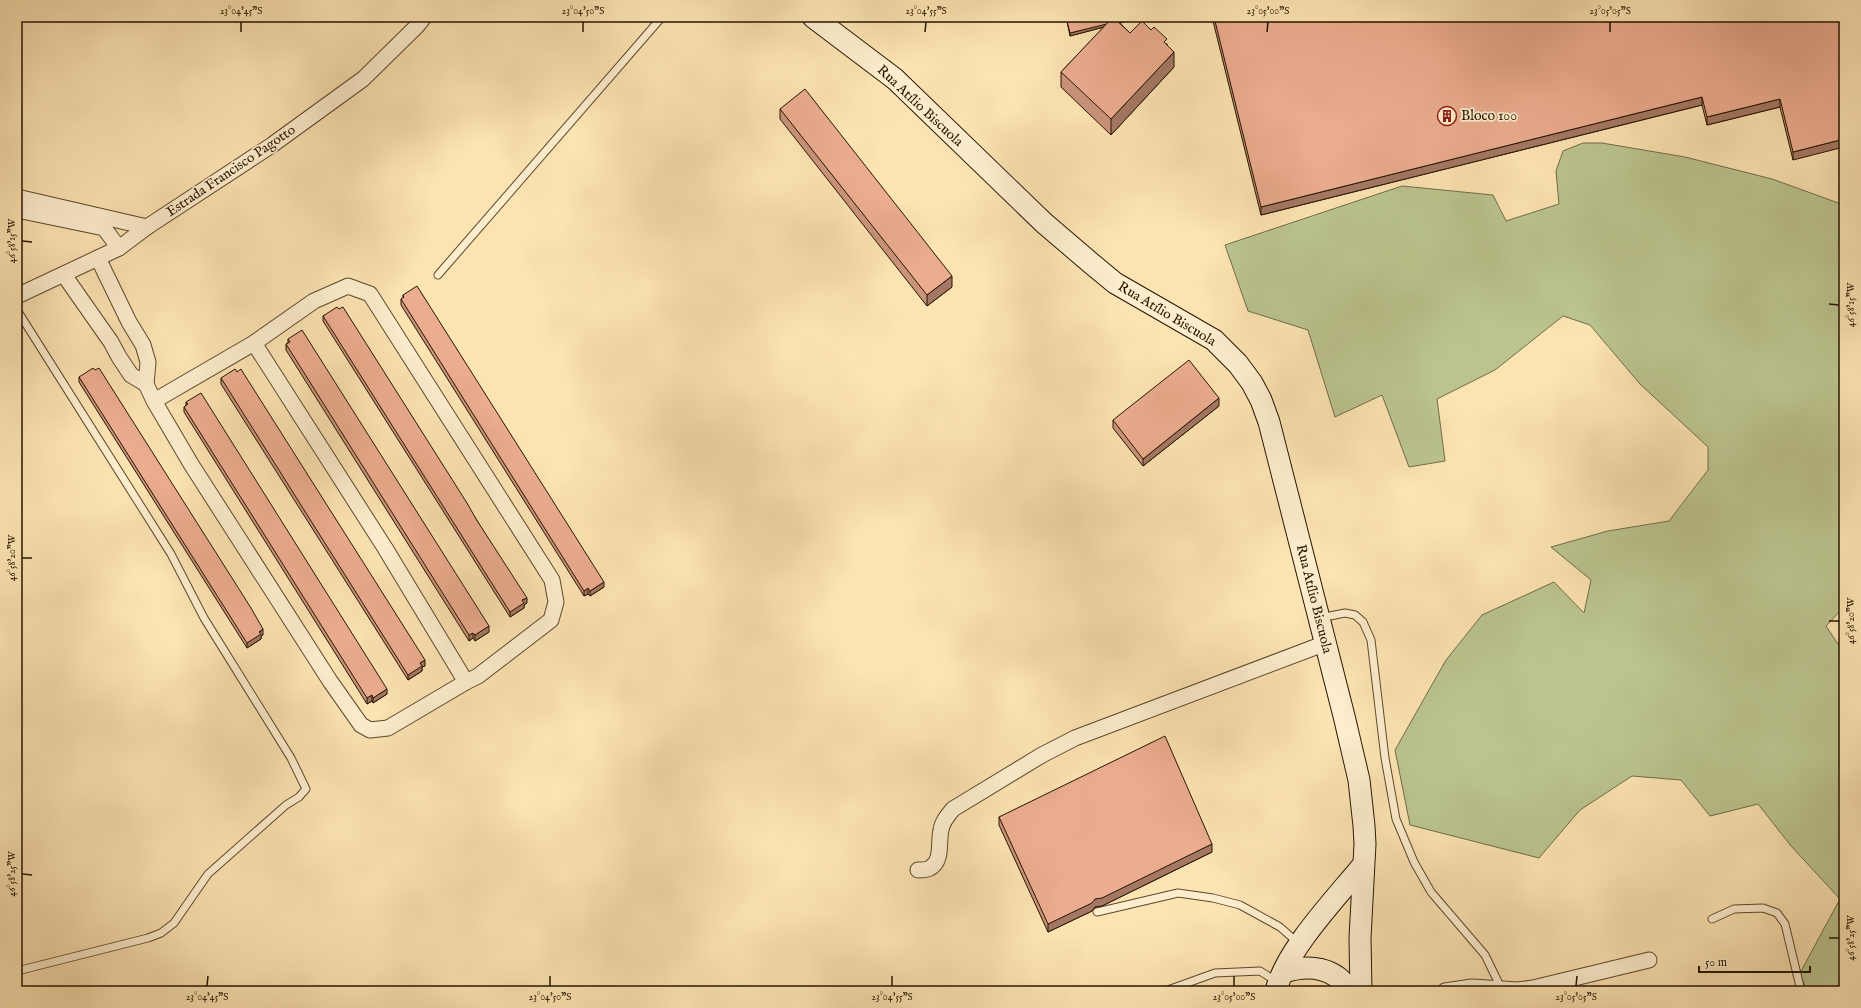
<svg xmlns="http://www.w3.org/2000/svg" width="1861" height="1008" viewBox="0 0 1861 1008" font-family="'IM FELL English',serif">
	<rect width="100%" height="100%" fill="#fce3b2"/>
	<filter id="stains"><feTurbulence type="fractalNoise" baseFrequency=".005" numOctaves="4"/><feColorMatrix values="0 0 0 0 .2 0 0 0 0 .09 0 0 0 0 .02 0 0 0 .5 -.17"/></filter>
	<radialGradient id="worn" r=".72"><stop offset=".6" stop-color="#630" stop-opacity="0"/><stop offset="1" stop-color="#630" stop-opacity=".3"/></radialGradient>
	<path fill="#bbc48f" stroke="#706c48" d="M1583,143h19l83,14 87,22 72,26v402l-18,19 18,27v338h-37l-7,-18 40,-74 -49,-53 -33,-42 -48,12 -29,-36 -49,-4 -52,34 -41,48 -129,-33 -15,-75 51,-90 36,-45 72,-33 30,31 7,-33 -40,-33 57,-16 61,-10 39,-51v-23l-68,-63 -50,-59 -27,-9 -68,54 -58,29 8,62 -36,6 -27,-72 -47,22 -27,-87 -60,-19 -23,-66 177,-59 91,9 13,26 53,-17 -3,-33 7,-20z"/>
	<g fill="none" stroke-linecap="round" stroke-linejoin="round">
		<g stroke="#5c482c" stroke-width="9">
			<g id="lane">
				<path d="M438,275l224,-258"/>
				<path d="M17,310l154,244 33,64 87,140 15,31 -7,8 -13,8 -78,69 -34,49 -13,10 -13,5 -131,33"/>
				<path d="M1320,618l25,-5 10,2 8,7 8,18 14,118 11,61 18,43 17,30 54,63 17,35"/>
				<path d="M1097,912l81,-19 35,5 27,7 40,22 17,15"/>
				<path d="M1712,919l22,-10 29,-1 14,5 8,11 16,67"/>
				<path d="M1165,991l50,-18 45,-2 16,10"/>
			</g>
		</g>
		<g stroke="#5c482c" stroke-width="17">
			<g id="street">
				<path d="M17,197l130,30"/>
				<path d="M17,210l87,18 15,20"/>
				<path d="M98,258l31,64 14,23 5,17 -2,22 8,17 37,63 139,217 31,44 9,5 18,-2 78,-46 -81,-134 -131,-205 -100,58"/>
				<path d="M64,275l47,67 8,15 12,18 15,9"/>
				<path d="M17,296l102,-48 28,-21 125,-82 91,-66 54,-53 7,-9"/>
				<path d="M254,343l60,-42 34,-15 22,8 182,286 4,22 -5,18 -73,56 -12,6"/>
				<path d="M918,870c3,0 9,0 12,-2 13,-7 8,-26 11,-38 1,-8 7,-15 12,-21l89,-54 33,-17 251,-95"/>
				<path d="M1445,991l27,-4 46,3 15,-2 116,-28"/>
			</g>
		</g>
		<g stroke="#261500" stroke-width="23">
			<g id="secondary">
				<path d="M813,17l82,62 149,144 48,41 23,19 99,57 24,24 14,19 9,17 8,22 75,294 15,64 5,46 1,18 -5,94 1,53"/>
				<path d="M1284,972c25,-8 51,-5 66,19"/>
				<path d="M1276,991c9,-40 61,-94 87,-126"/>
			</g>
		</g>
		<use href="#lane" stroke="#fdedcd" stroke-width="7"/>
		<use href="#street" stroke="#fdedcd" stroke-width="15"/>
		<use href="#secondary" stroke="#fdedcd" stroke-width="21"/>
	</g>
	<g fill="#ca947b" stroke="#261500">
		<path d="M1066,17h72v1l-18,5 10,10 37,11 7,23 -63,68 -50,-48v-15l43,-45 -34,9z"/>
		<path d="M1212,17h632l-51,143 -13,-53 -73,18 -5,-20 -441,110z"/>
		<path d="M780,109l172,178 -25,19 -147,-187z"/>
		<path d="M403,295l201,292 -14,9 -2,-2 -4,2 -183,-291v-6l2,-1z"/>
		<path d="M339,309l137,210 51,84 -3,2v3l-14,9 -187,-296v-5z"/>
		<path d="M288,339l201,293 -14,9 -2,-3 -4,3 -183,-291v-6l2,-1z"/>
		<path d="M79,377l184,258 -2,1v3l-14,9 -168,-266z"/>
		<path d="M221,378l204,288 -3,1v4l-14,9 -187,-296z"/>
		<path d="M186,402l201,292 -14,9 -1,-2 -5,3 -183,-292v-5l2,-2z"/>
		<path d="M1219,406l-76,60 -30,-38v-8z"/>
		<path d="M999,817l213,35 -110,54 -7,1 -3,4 -44,21 -49,-107z"/>
	</g>
	<g fill="#a47864" stroke="#261500">
		<path d="M1133,17h5v1l-68,18v-3z"/>
		<path d="M1174,52v15l-63,68v-16z"/>
		<path d="M1702,97v8l-441,110v-8z"/>
		<path d="M1780,99v8l-73,18v-8z"/>
		<path d="M1844,139v8l-51,13v-8z"/>
		<path d="M952,276v11l-25,19v-11z"/>
		<path d="M1219,398v8l-76,60v-7z"/>
		<path d="M604,582v5l-14,9v-5z"/>
		<path d="M588,588v6l-4,2v-5z"/>
		<path d="M527,598v5l-3,2v3l-14,9v-5l12,-12z"/>
		<path d="M489,626v6l-14,9v-6z"/>
		<path d="M263,629v6l-2,1v3l-14,9v-5z"/>
		<path d="M473,633v5l-4,3v-6z"/>
		<path d="M425,660v6l-3,1v4l-14,9v-5l12,-12z"/>
		<path d="M387,689v5l-14,9v-5z"/>
		<path d="M372,695v6l-5,3v-6z"/>
		<path d="M1212,844v8l-110,54 -7,1 -3,4 -44,21v-8l47,-25z"/>
	</g>
	<g fill="#ebac8f" stroke="#261500">
		<path d="M1066,17h67l-16,4 -4,-4 -6,7 -37,9z"/>
		<path d="M1113,17l17,16 12,-12 9,9 3,-3 13,12 -3,3 10,10 -63,67 -50,-47z"/>
		<path d="M1214,17h630v122l-51,13 -13,-53 -73,18 -5,-20 -441,110z"/>
		<path d="M805,89l147,187 -25,19 -147,-186z"/>
		<path d="M417,286l187,296 -14,9 -2,-3 -4,3 -183,-292 3,-2 -1,-2z"/>
		<path d="M337,307l2,2 4,-2 124,196 9,16 51,79 -5,2 2,3 -14,9 -187,-296z"/>
		<path d="M302,330l187,296 -14,9 -2,-2 -4,2 -183,-291 4,-2 -2,-3z"/>
		<path d="M1189,360l30,38 -76,61 -30,-39z"/>
		<path d="M93,368l2,2 4,-2 152,240 12,21 -4,3 2,2 -14,9 -168,-266z"/>
		<path d="M235,369l2,3 4,-3 3,5 181,286 -5,3 2,3 -14,9 -187,-297z"/>
		<path d="M201,393l186,296 -14,9 -1,-3 -5,3 -183,-291 4,-3 -2,-2z"/>
		<path d="M1165,736l47,108 -110,54 -7,1 -3,4 -44,21 -49,-107z"/>
	</g>
	<path fill="none" stroke="#261500" stroke-width="1.5" d="M241,32v-10M583,32v-10M925,32l1,-10M1267,32l1,-10M1610,32v-10M22,241l10,1M1829,304l10,1M22,558h10M1829,621h10M22,874l10,1M1829,938h10M207,986l1,-10M550,986v-10M892,986v-10M1234,986v-10M1576,986l1,-10"/>
	<defs>
		<g id="building-ring" transform="scale(1)"><circle r="9.5" fill="#fdedcd" stroke="#8f2418" stroke-width="1.5"/><path d="M-4-6H4V6H1V3H-1V6H-4ZM-2.5-4.3h1.7v1.8h-1.7ZM.8-4.3h1.7v1.8H.8ZM-2.5-1h1.7V.8h-1.7ZM.8-1h1.7V.8H.8Z" fill="#8f2418"/></g>
	</defs>
	<g fill-rule="evenodd">
		<use href="#building-ring" x="1447" y="116"/>
	</g>
	<g text-anchor="middle" dominant-baseline="central" stroke-width="3.5" stroke-linejoin="round" paint-order="stroke">
		<g font-size="14" fill="#261500" stroke="#fdedcd">
			<text transform="translate(920 106) rotate(43)">Rua Atílio Biscuola</text>
			<text transform="translate(231 171) rotate(-34)">Estrada Francisco Pagotto</text>
			<text transform="translate(1167 314) rotate(31)">Rua Atílio Biscuola</text>
			<text transform="translate(1314 599) rotate(76)">Rua Atílio Biscuola</text>
		</g>
		<g font-size="14" fill="#261500" stroke="#fdedcd" text-anchor="start">
			<text x="1461" y="116">Bloco 100</text>
		</g>
	</g>
	<rect width="1861" height="1008" fill="none" stroke="#fce3b2" stroke-width="44"/>
	<path d="M1699 966v6h111v-6" fill="none" stroke="#261500" stroke-width="2"/>
	<text x="1705" y="966" font-size="12" fill="#261500" stroke="#fdedcd" stroke-width="3" paint-order="stroke">50 m</text>
	<rect x="22" y="22" width="1817" height="964" fill="none" stroke="#261500" stroke-width="1.5"/>
	<g font-size="10" text-anchor="middle" fill="#261500">
		<text x="241" y="14">23°04'45"S</text>
		<text x="583" y="14">23°04'50"S</text>
		<text x="926" y="14">23°04'55"S</text>
		<text x="1268" y="14">23°05'00"S</text>
		<text x="1610" y="14">23°05'05"S</text>
		<text transform="translate(11 241) rotate(-90)" y="4">46°58'15"W</text>
		<text transform="translate(1850 305) rotate(-90)" y="4">46°58'15"W</text>
		<text transform="translate(11 558) rotate(-90)" y="4">46°58'20"W</text>
		<text transform="translate(1850 621) rotate(-90)" y="4">46°58'20"W</text>
		<text transform="translate(11 874) rotate(-90)" y="4">46°58'25"W</text>
		<text transform="translate(1850 938) rotate(-90)" y="4">46°58'25"W</text>
		<text x="207" y="1000">23°04'45"S</text>
		<text x="550" y="1000">23°04'50"S</text>
		<text x="892" y="1000">23°04'55"S</text>
		<text x="1234" y="1000">23°05'00"S</text>
		<text x="1576" y="1000">23°05'05"S</text>
	</g>
	<rect width="100%" height="100%" filter="url(#stains)"/>
	<rect width="100%" height="100%" fill="url(#worn)"/>
</svg>
